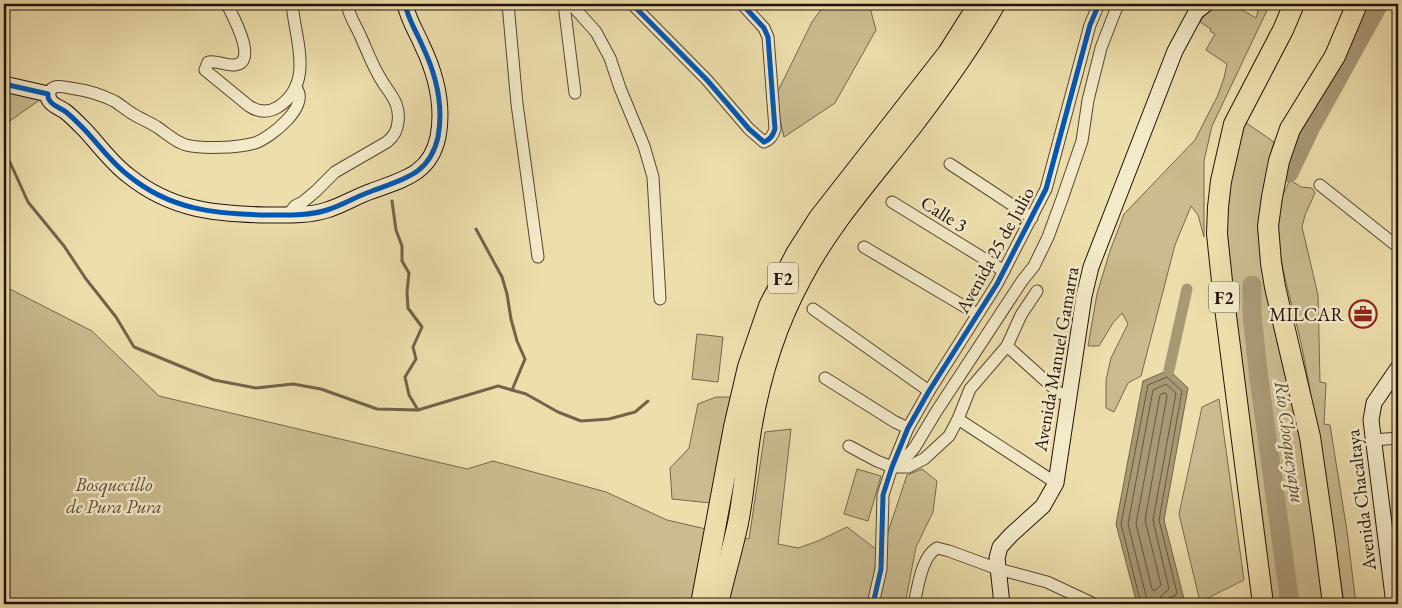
<svg xmlns="http://www.w3.org/2000/svg" width="1402" height="608" viewBox="0 0 1402 608" font-family="'EB Garamond',serif">
	<rect width="100%" height="100%" fill="#eddfac"/>
	<filter id="stains"><feTurbulence type="fractalNoise" baseFrequency=".004" numOctaves="4"/><feColorMatrix values="0 0 0 0 .2 0 0 0 0 .09 0 0 0 0 .02 0 0 0 .5 -.17"/></filter>
	<radialGradient id="worn" r=".72"><stop offset=".6" stop-color="#630" stop-opacity="0"/><stop offset="1" stop-color="#630" stop-opacity=".3"/></radialGradient>
	<g fill="#cabc90" stroke="#76674d">
		<path d="M825,4h44l7,26 -41,73 -51,34 -9,-40 37,-75z"/>
		<path d="M1210,4h22l24,14 4,-14h10l-58,122 -8,35v76l-6,-22 -7,-9 -16,39 -34,131 -13,7 -14,29 -8,-4v-28l5,-22 17,-34 -6,-11 -9,10 -14,23h-11l9,-52 13,-43 14,-37 71,-74 23,-45 6,-17 3,-14 -21,-14 9,-16 -5,-3 1,-2 -11,-7z"/>
		<path d="M1368,4h13l-75,138z"/>
		<path d="M4,85l37,14 -37,26z"/>
		<path d="M1245,122l29,20 -9,38 24,200 28,156 8,68h-30l-33,-258 -6,-67 -10,2v30l36,293h-10l-41,-322 -5,-58 2,-41z"/>
		<path d="M1290,180l11,7 11,1 3,5 -10,22 -3,12 16,68 2,87 6,1 -2,41 6,1 17,106 9,73h-12c-12,-84 -25,-168 -41,-251 -8,-42 -25,-88 -26,-130 0,-17 6,-29 13,-43z"/>
		<path d="M4,286l88,45 67,65 308,73 26,-8 113,31 61,28 82,19 16,-107 26,-3 -13,115 20,4 20,-7 29,-14 34,26 26,-78 15,-6 15,12 -4,31 -17,35 -11,57h-901z"/>
		<path d="M697,334l26,3 -5,45 -26,-3z"/>
		<path d="M716,397h15l-20,106 -39,-4 -2,-31 19,-20 9,-44z"/>
		<path d="M1219,399l25,181 -44,22 -21,-88 23,-107z"/>
		<path d="M857,469l24,7 -13,45 -24,-7z"/>
	</g>
	<path fill="#a89975" stroke="#72634a" d="M1169,370l19,18 -24,132 20,79 -23,5h-24l-21,-80 27,-143z"/>
	<g fill="none" stroke-linecap="round" stroke-linejoin="round">
		<g stroke="#655640" stroke-width="1">
			<path d="M1165,393l2,3 -22,124 16,65 -7,6 -2,-2 -16,-65 24,-129z"/>
			<path d="M1141,604l-20,-80 27,-139 19,-8 15,14 -23,129 18,73 -1,2 -9,4 -2,5"/>
			<path d="M1148,604l-20,-80 25,-134 13,-6 10,9 -23,127 16,69 -8,7 -2,8"/>
		</g>
		<g stroke="#72634a" stroke-width="3">
			<path d="M4,149l24,53 36,44 22,33 30,38 18,30 80,33 42,8 37,-4 28,5 56,20 41,1 80,-24 28,8 32,18 23,9 28,-2 26,-7 13,-11"/>
			<path d="M392,201l4,29 6,16v15l7,12 -2,19 1,16 14,19 -9,20 3,12 -11,18 4,18 9,15"/>
			<path d="M476,229l26,48 5,17 4,25 6,22 8,18 -13,31"/>
		</g>
		<path stroke="#a89975" stroke-width="11" d="M1169,370l18,-81"/>
		<g stroke="#a89975" stroke-width="19">
			<path d="M1289,173l22,-46 68,-123"/>
			<path d="M1252,285v30l7,64 31,225"/>
		</g>
		<g stroke="#554532" stroke-width="13">
			<g id="street">
				<path d="M227,4c5,11 32,58 8,61 -10,1 -18,-5 -27,-3l-3,8 44,36c9,6 19,7 29,1 37,-24 17,-68 14,-103"/>
				<path d="M508,4l9,100 21,153"/>
				<path d="M564,4l11,89"/>
				<path d="M571,4l25,28 14,26 10,30 24,58 9,31 7,122"/>
				<path d="M632,4l75,76 42,49 15,13c7,-3 9,-7 11,-13l-7,-92 -4,-9 -22,-24"/>
				<path d="M48,94c4,-10 13,-8 22,-6 15,2 30,6 44,13 7,4 12,9 19,13 8,5 16,8 24,13 9,6 18,15 29,18 17,4 51,3 69,-2 15,-5 56,-37 41,-55"/>
				<path d="M950,164l82,54"/>
				<path d="M1320,185l78,62"/>
				<path d="M892,202l112,69"/>
				<path d="M288,215l7,-9 8,-4 13,-11 19,-19 52,-30c7,-6 10,-11 11,-20 3,-21 -11,-30 -20,-48 -7,-12 -12,-26 -18,-39 -5,-11 -11,-19 -13,-31"/>
				<path d="M864,247l113,67"/>
				<path d="M813,309l116,82"/>
				<path d="M1007,346l52,47 10,1"/>
				<path d="M825,378l70,44 13,6"/>
				<path d="M958,419l98,64"/>
				<path d="M1374,440l24,-2"/>
				<path d="M849,446l28,15 15,6h16l16,-8 25,-23 9,-17 12,-30 37,-43 14,-31 16,-24"/>
				<path d="M893,467l17,-14 5,-6 21,-35 86,-131 12,-15 14,-29 14,-38 20,-58 6,-41 13,-52 17,-44"/>
				<path d="M873,604l8,-35 2,-74 9,-28 16,-39 21,-37 68,-107 49,-95 44,-164 9,-21"/>
				<path d="M914,604c4,-16 7,-47 23,-56l12,3 49,18 49,13 47,22"/>
			</g>
		</g>
		<g stroke="#22120a" stroke-width="17">
			<g id="secondary">
				<path d="M4,84l44,10c0,4 0,4 2,7 3,5 11,7 16,11 5,4 11,10 16,15 16,16 28,35 47,49 42,34 86,38 138,39 20,0 41,1 60,-5 16,-5 30,-14 45,-19 32,-12 58,-17 66,-54 6,-32 -2,-63 -16,-92 -6,-14 -14,-26 -17,-41"/>
				<path d="M1002,604l-5,-46 3,-11 11,-12 32,-29 13,-23 28,-187 7,-29 84,-216 21,-39 10,-8"/>
				<path d="M1394,604l-23,-184 3,-17 24,-35"/>
			</g>
		</g>
		<g stroke="#22120a" stroke-width="22">
			<g id="highway">
				<path d="M701,604l33,-177 14,-60 21,-61 27,-52 23,-36 129,-165 31,-49"/>
				<path d="M718,604c6,-27 14,-53 20,-81 6,-30 8,-62 13,-93 9,-54 24,-103 50,-151 29,-56 72,-103 111,-153 30,-39 59,-79 83,-122"/>
				<path d="M1263,604l-39,-304 -7,-66 1,-27 3,-26 13,-57 49,-94 11,-26"/>
				<path d="M1333,604l-9,-70 -14,-97 -35,-150 -4,-24 -3,-37 4,-29 7,-36 11,-32 45,-73 22,-52"/>
			</g>
		</g>
		<use href="#street" stroke="#f3eac9" stroke-width="11"/>
		<use href="#secondary" stroke="#f3eac9" stroke-width="15"/>
		<use href="#highway" stroke="#eddfac" stroke-width="20"/>
		<g stroke="#f3eac9" stroke-width="8">
			<g id="cycleway">
				<path d="M632,4l75,76 42,49 15,13c7,-3 9,-7 11,-13l-7,-92 -4,-9 -22,-24"/>
				<path d="M4,84l44,10c0,4 0,4 2,7 3,5 11,7 16,11 5,4 11,10 16,15 16,16 28,35 47,49 42,34 86,38 138,39 20,0 41,1 60,-5 16,-5 30,-14 45,-19 32,-12 58,-17 66,-54 6,-32 -2,-63 -16,-92 -6,-14 -14,-26 -17,-41"/>
				<path d="M873,604l8,-35 2,-74 9,-28 16,-39 21,-37 68,-107 49,-95 44,-164 9,-21"/>
			</g>
		</g>
		<use href="#cycleway" stroke="#0057b8" stroke-width="5"/>
	</g>
	<defs>
		<g id="office-ring" transform="scale(1.4375)"><circle r="9.5" fill="#f3eac9" stroke="#8f2418" stroke-width="1.5"/><path d="M-6-3h4V-5.5h4V-3h4V5H-6ZM-1-4.5V-3h2v-1.5ZM-6 0V1H6V0Z" fill="#8f2418"/></g>
	</defs>
	<g fill-rule="evenodd">
		<use href="#office-ring" x="1363" y="314"/>
	</g>
	<g text-anchor="middle" dominant-baseline="central" stroke-width="5" stroke-linejoin="round" paint-order="stroke">
		<g fill="#f3eac9" stroke="#615343" stroke-width="1">
			<rect x="768" y="262.5" width="30" height="31" rx="4"/>
			<rect x="1209" y="281.5" width="30" height="31" rx="4"/>
		</g>
		<g font-size="18" font-weight="bold" fill="#22120a">
			<text x="783" y="278">F2</text>
			<text x="1224" y="297">F2</text>
		</g>
		<g font-size="19" fill="#22120a" stroke="#f3eac9">
			<text transform="translate(944 214) rotate(32)">Calle 3</text>
			<text transform="translate(995 250) rotate(-61)">Avenida 25 de Julio</text>
			<text transform="translate(1056 359) rotate(-80)">Avenida Manuel Gamarra</text>
			<text transform="translate(1361 500) rotate(-97)">Avenida Chacaltaya</text>
		</g>
		<g font-size="19" fill="#22120a" stroke="#f3eac9" text-anchor="end">
			<text x="1344" y="314">MILCAR</text>
		</g>
		<g font-size="19" font-style="italic" fill="#5d4e39" stroke="#f3eac9">
			<text x="114" y="484">Bosquecillo<tspan x="114" dy="22">de Pura Pura</tspan></text>
		</g>
		<g font-size="20" font-style="italic" fill="#5e4f3a" stroke="#f3eac9">
			<text transform="translate(1290 442) rotate(82)">Río Choqueyapu</text>
		</g>
	</g>
	<rect width="1402" height="608" fill="none" stroke="#eddfac" stroke-width="20"/>
	<rect x="5" y="5" width="1392" height="598" fill="none" stroke="#22120a" stroke-width="2.5"/>
	<rect x="10" y="10" width="1382" height="588" fill="none" stroke="#22120a"/>
	<rect width="100%" height="100%" filter="url(#stains)"/>
	<rect width="100%" height="100%" fill="url(#worn)"/>
</svg>
